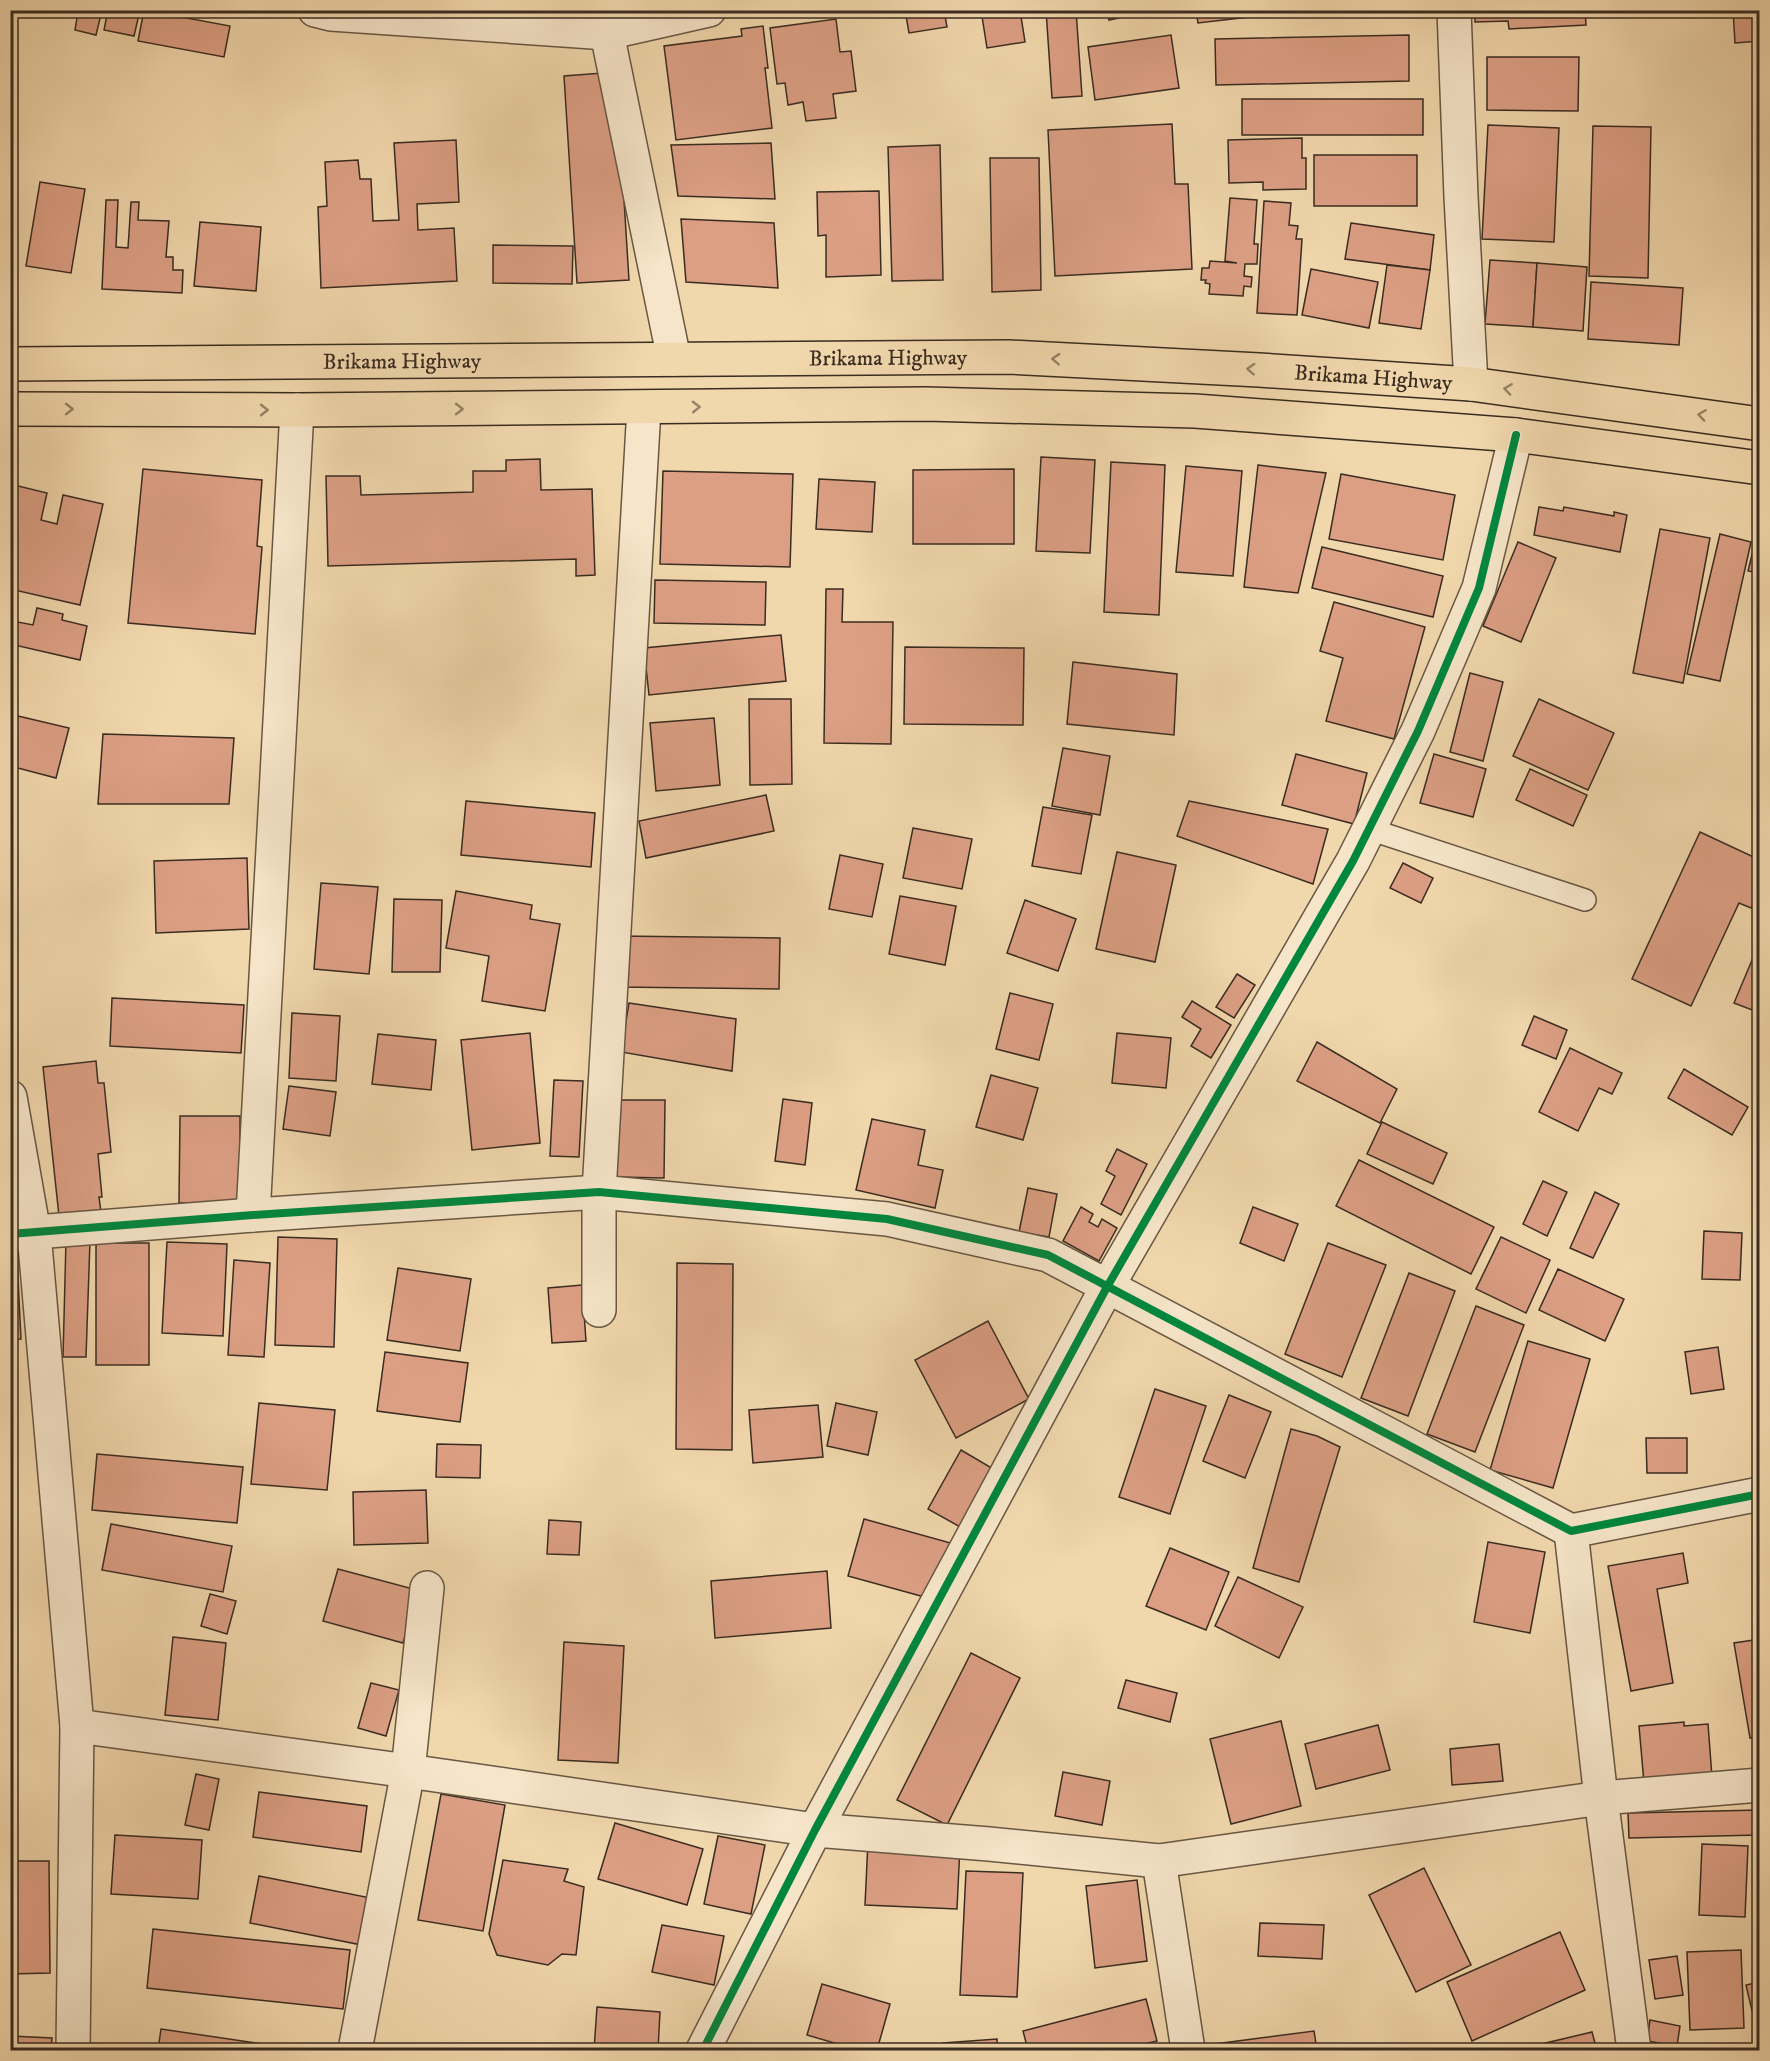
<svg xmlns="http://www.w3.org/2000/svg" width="1770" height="2061" viewBox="0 0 1770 2061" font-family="'IM FELL DW Pica',serif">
	<rect width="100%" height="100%" fill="#f1d7ac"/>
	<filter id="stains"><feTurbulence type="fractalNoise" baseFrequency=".00333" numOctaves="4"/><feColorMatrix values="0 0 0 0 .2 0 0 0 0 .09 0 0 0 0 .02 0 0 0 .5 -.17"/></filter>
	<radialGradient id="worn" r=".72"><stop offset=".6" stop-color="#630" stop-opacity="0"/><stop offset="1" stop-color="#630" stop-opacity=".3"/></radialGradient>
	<g fill="#dc9f84" stroke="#3a2c21" stroke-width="1.5">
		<path d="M51,10h51l-6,25 -21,-5 2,-12z"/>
		<path d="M108,10h32l-6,26 -30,-6z"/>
		<path d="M144,10l86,16 -6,31 -86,-16z"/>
		<path d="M905,10h39l3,17 -38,6z"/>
		<path d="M981,10h39l5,32 -38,6z"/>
		<path d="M1046,10h30l6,86 -30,2z"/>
		<path d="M1107,10h45v1l-43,9z"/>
		<path d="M1196,10h62v6l-60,7z"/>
		<path d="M1343,10h59l-59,4z"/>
		<path d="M1475,10h110l1,15 -77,4 -1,-8 -33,1z"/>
		<path d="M1733,10h27v31l-25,2z"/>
		<path d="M836,19l4,33 11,-1 5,40 -23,3 3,24 -30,3 -3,-19 -15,3 -3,-22 -8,1 -7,-56z"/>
		<path d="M10,24l5,1 -5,23z"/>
		<path d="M763,26l5,42h-3l7,60 -96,12 -12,-94 78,-10 -1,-7z"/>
		<path d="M1171,35l8,53 -84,12 -7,-53z"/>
		<path d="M1409,35v46l-193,4 -1,-46z"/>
		<path d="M1487,57h92l-1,54 -91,-1z"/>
		<path d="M616,72l13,208 -52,3 -13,-207z"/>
		<rect x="1242" y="99" width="181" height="36"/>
		<path d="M1172,124l3,60h13l4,85 -137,7 -7,-146z"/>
		<path d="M1488,125l71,3 -5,114 -72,-3z"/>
		<path d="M1593,126l58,1 -3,151 -59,-2z"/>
		<path d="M1302,138v20h4v31l-43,1v-8l-34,1 -1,-43z"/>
		<path d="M456,140l3,62 -42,2 1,26 36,-2 3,53 -136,7 -3,-81 9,-1 -2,-44 33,-2 2,19h11l2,42 26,-1 -5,-77z"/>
		<path d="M771,143l4,56 -97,-3 -7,-51z"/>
		<path d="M940,145l3,135 -51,1 -4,-134z"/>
		<rect x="1314" y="155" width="103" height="51"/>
		<path d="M990,158h49l2,132 -49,2z"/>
		<path d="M40,182l45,7 -14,84 -45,-7z"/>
		<path d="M879,191l2,84 -55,2v-42l-8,1 -1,-44z"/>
		<path d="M1230,198l27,2 -3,44h4l-1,20h-12l-1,12 8,1 -1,10 -7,-1 -1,10 -34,-2 1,-10 -5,-1 1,-3h-5l1,-12h7l1,-7 27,2 -12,-2z"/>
		<path d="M106,200h12l-2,47 12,1 3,-46h8l-1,18 31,1 -3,36h7v13h10l-1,23 -80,-4z"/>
		<path d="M1264,201l27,2 -2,22 9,1 -2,13h6l-5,76 -40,-2z"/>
		<path d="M681,219l93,4 4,65 -92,-6z"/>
		<path d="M200,222l61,5 -5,64 -62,-5z"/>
		<path d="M1351,223l83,12 -4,35 -85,-11z"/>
		<path d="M493,245l80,1 -1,38 -79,-1z"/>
		<path d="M1490,260l47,3 -4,64 -48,-3z"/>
		<path d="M1537,263l50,4 -4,64 -50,-4z"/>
		<path d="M1387,265l43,5 -9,59 -42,-6z"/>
		<path d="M1311,269l67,13 -9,46 -67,-13z"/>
		<path d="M1591,282l92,6 -4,57 -91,-6z"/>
		<path d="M1041,457l54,3 -5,93 -54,-2z"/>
		<path d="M540,459l1,31 51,-1 3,86 -19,1v-17l-248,7 -2,-90h34l1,19 112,-3v-21h33v-11z"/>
		<path d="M1111,462l54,3 -6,150 -55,-3z"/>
		<path d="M1258,465l68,8 -28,120 -54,-6z"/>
		<path d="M1186,466l56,5 -9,105 -57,-4z"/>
		<path d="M143,469l119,11 -5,66 5,1 -7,87 -127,-11z"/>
		<path d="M1014,469v75h-101v-74z"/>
		<path d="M663,471l130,3 -3,93 -130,-3z"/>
		<path d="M1341,474l114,21 -12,65 -114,-21z"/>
		<path d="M819,479l56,3 -3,50 -56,-3z"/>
		<path d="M10,484l37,9 -6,27 16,4 6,-29 40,9 -23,101 -70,-16z"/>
		<path d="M1539,507l24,4 1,-4 50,9v-4l13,3 -7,37 -86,-17z"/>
		<path d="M1759,526h1v47l-12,-2z"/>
		<path d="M1660,529l50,9 -27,145 -50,-10z"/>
		<path d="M1720,534l31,8 -31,139 -33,-7z"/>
		<path d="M1518,542l38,16 -35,84 -38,-16z"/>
		<path d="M1322,547l121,29 -10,41 -121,-29z"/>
		<path d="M655,580l111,2 -1,43 -111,-2z"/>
		<path d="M826,589h17l-1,33h51l-2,122 -67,-1z"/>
		<path d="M1334,602l91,25 -31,112 -68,-18 17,-63 -23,-7z"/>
		<path d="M10,606l5,1 -3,14 21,4 4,-17 26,6 -1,6 25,6 -7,34 -70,-16z"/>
		<path d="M781,635l5,46 -137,14 -5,-47z"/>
		<path d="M905,647l119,1 -1,77 -119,-1z"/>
		<path d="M1073,662l104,12 -3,61 -107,-11z"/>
		<path d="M1470,673l33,9 -20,79 -33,-9z"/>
		<path d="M749,699h42l1,85 -42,1z"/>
		<path d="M1539,699l75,34 -26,57 -75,-34z"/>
		<path d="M18,716l51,12 -13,50 -46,-12v-19z"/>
		<path d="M714,718l6,67 -64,6 -6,-68z"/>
		<path d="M103,734l131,4 -5,66h-131z"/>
		<path d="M1063,748l47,8 -10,59 -48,-9z"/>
		<path d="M1296,754l71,19 -13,51 -72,-19z"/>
		<path d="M1434,754l52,15 -13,48 -53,-14z"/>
		<path d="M1530,769l57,26 -14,31 -57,-26z"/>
		<path d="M766,795l8,36 -128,27 -7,-37z"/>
		<path d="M466,801l129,12 -4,54 -130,-12z"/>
		<path d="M1189,801l139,28 -15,55 -136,-48z"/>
		<path d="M1043,807l49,8 -11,59 -49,-8z"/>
		<path d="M913,828l59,11 -10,50 -59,-11z"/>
		<path d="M1700,832l60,28v30l-9,18 -12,-5 -48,103 -59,-27z"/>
		<path d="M1117,852l59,13 -21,97 -59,-13z"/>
		<path d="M840,855l43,9 -11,53 -43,-8z"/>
		<path d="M247,858l2,71 -93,4 -2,-72z"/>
		<path d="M1403,863l30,15 -12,25 -31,-15z"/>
		<path d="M321,883l57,4 -9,87 -55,-5z"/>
		<path d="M456,891l76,14 -2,14 30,5 -15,87 -63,-10 7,-45 -43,-8z"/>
		<path d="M900,896l56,10 -11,59 -56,-11z"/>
		<path d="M394,899l48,1 -2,72h-48z"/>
		<path d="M1025,900l51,19 -18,52 -51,-18z"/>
		<path d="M618,936l162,2 -1,51 -162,-2z"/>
		<path d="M1760,941v72l-26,-10z"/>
		<path d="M1237,974l18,11 -21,33 -18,-11z"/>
		<path d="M1010,993l43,11 -14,56 -43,-11z"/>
		<path d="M112,998l132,7 -3,48 -131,-7z"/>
		<path d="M1192,1001l39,24 -20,33 -20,-12 10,-17 -19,-12z"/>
		<path d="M629,1003l107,16 -4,52 -111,-19z"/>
		<path d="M292,1013l48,3 -4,65 -47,-3z"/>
		<path d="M1534,1016l33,14 -11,29 -34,-14z"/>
		<path d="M530,1033l10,110 -68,7 -11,-110z"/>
		<path d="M1117,1033l54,5 -5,50 -54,-5z"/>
		<path d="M378,1034l58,6 -5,50 -59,-6z"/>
		<path d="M1317,1042l80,47 -17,34 -83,-42z"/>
		<path d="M1570,1048l52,25 -10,21 -13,-6 -21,43 -39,-19z"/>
		<path d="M96,1061l2,22h6l7,69 -13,2 4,43h-3l2,15 -42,4 -16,-149z"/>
		<path d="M1684,1069l64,38 -16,28 -64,-37z"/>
		<path d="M991,1075l47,13 -15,52 -47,-13z"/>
		<path d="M554,1080l29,1 -4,76 -29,-1z"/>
		<path d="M289,1086l47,6 -6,44 -47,-7z"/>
		<path d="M783,1099l29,4 -7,62 -30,-4z"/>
		<path d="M617,1100h48l-1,78 -47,-1z"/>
		<path d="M180,1116h60v87h-61z"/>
		<path d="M872,1119l53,11 -7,35 25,5 -8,38 -79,-18z"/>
		<path d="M1382,1122l65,31 -14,31 -66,-30z"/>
		<path d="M1117,1149l30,15 -26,51 -20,-11 14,-28 -9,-5z"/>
		<path d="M1359,1160l135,67 -23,47 -135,-68z"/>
		<path d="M1543,1181l24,11 -20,44 -24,-12z"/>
		<path d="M1028,1188l29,6 -8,43 -30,-5z"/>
		<path d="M1595,1192l24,12 -26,54 -23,-10z"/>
		<path d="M1081,1207l12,7 -4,8 9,5 4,-8 15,9 -18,33 -36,-20z"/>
		<path d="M1253,1207l45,17 -14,37 -44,-18z"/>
		<path d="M1704,1231l38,2 -2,47 -38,-1z"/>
		<path d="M278,1237l59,2 -3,108 -59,-2z"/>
		<path d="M1501,1237l49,23 -24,53 -50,-24z"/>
		<path d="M66,1240l24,1 -4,116h-23z"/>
		<path d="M167,1242l60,2 -4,92 -61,-3z"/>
		<rect x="96" y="1243" width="53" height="122"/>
		<path d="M1328,1243l58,22 -44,112 -57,-23z"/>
		<path d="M10,1257h7l4,82 -11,1z"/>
		<path d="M234,1260l36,3 -6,94 -36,-2z"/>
		<path d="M677,1263l56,1 -1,186 -56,-1z"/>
		<path d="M398,1268l73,11 -11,72 -73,-11z"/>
		<path d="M1558,1269l66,30 -19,42 -66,-31z"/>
		<path d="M1409,1273l46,18 -47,125 -47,-18z"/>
		<path d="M582,1285l4,56 -34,2 -4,-55z"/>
		<path d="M1476,1306l48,19 -49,127 -48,-18z"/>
		<path d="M988,1321l41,78 -73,39 -41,-78z"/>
		<path d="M1528,1341l62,18 -37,129 -63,-18z"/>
		<path d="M1718,1347l6,42 -33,5 -6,-42z"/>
		<path d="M385,1352l83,11 -8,59 -83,-11z"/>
		<path d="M1155,1389l51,17 -36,108 -51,-17z"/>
		<path d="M1229,1395l42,17 -26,66 -42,-17z"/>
		<path d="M259,1403l76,7 -8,80 -76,-6z"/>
		<path d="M836,1403l41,9 -9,43 -41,-9z"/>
		<path d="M818,1405l5,52 -70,6 -4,-53z"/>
		<path d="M1291,1429l26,7 23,11 -41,135 -46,-14z"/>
		<path d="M1646,1438h41v35h-40z"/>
		<path d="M437,1444l44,1 -1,33 -44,-1z"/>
		<path d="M961,1450l51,30 -32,58 -52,-29z"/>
		<path d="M97,1454l146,13 -6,56 -145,-13z"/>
		<path d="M426,1490l2,53 -74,2 -1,-53z"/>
		<path d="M864,1519l101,28 -15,57 -102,-28z"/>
		<path d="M549,1520l32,2 -2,33 -32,-1z"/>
		<path d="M111,1524l121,22 -9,46 -121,-22z"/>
		<path d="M1488,1542l57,10 -15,81 -56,-11z"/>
		<path d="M1170,1548l59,24 -23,58 -60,-24z"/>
		<path d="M1683,1553l5,30 -31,6 16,94 -42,8 -23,-125z"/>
		<path d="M338,1569l79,21 -14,53 -80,-22z"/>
		<path d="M827,1571l4,57 -116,10 -4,-57z"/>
		<path d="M1238,1577l65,30 -24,51 -64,-32z"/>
		<path d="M210,1594l26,7 -9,33 -26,-8z"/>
		<path d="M173,1637l53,6 -8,77 -53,-5z"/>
		<path d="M1760,1639v97l-10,2 -16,-95z"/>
		<path d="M564,1642l60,4 -6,117 -60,-3z"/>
		<path d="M971,1653l49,25 -73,147 -50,-25z"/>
		<path d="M1126,1680l51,13 -7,29 -52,-14z"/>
		<path d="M371,1683l28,7 -13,46 -28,-8z"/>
		<path d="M1281,1721l20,85 -70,18 -21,-85z"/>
		<path d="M1684,1722v4l24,-2 4,53 -68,6 -5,-57z"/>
		<path d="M1378,1725l12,45 -74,19 -11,-45z"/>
		<path d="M1499,1744l4,37 -51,4 -2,-36z"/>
		<path d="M1063,1772l47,9 -8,44 -47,-9z"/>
		<path d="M196,1774l23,5 -10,51 -24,-5z"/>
		<path d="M259,1792l108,14 -6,46 -108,-15z"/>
		<path d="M441,1794l64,11 -22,126 -65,-11z"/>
		<path d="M1760,1810v25l-131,3 -1,-25z"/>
		<path d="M615,1823l88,26 -16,56 -89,-26z"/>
		<path d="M115,1835l87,5 -4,59 -87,-5z"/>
		<path d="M718,1836l47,9 -14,69 -47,-10z"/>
		<path d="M868,1841l92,5 -3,63 -92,-4z"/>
		<path d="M1702,1844l46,2 -3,71 -46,-2z"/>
		<path d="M503,1860l65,9 -4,12 20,6 -8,68 -14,-1 -14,11 -51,-10 -8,-21z"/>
		<path d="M10,1861h39l1,112 -40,1z"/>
		<path d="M1424,1868l47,97 -55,27 -47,-97z"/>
		<path d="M966,1871l57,2 -6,124 -57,-2z"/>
		<path d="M259,1876l117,23 -9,47 -117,-23z"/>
		<path d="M1137,1880l10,81 -52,7 -9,-82z"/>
		<path d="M1260,1923l64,2 -2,34 -64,-3z"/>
		<path d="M662,1925l62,11 -10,49 -62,-13z"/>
		<path d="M153,1929l197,21 -7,59 -196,-21z"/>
		<path d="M1560,1932l25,58 -113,51 -25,-59z"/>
		<path d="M1741,1950l3,78 -54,2 -3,-78z"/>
		<path d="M1677,1956l6,39 -28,4 -6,-39z"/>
		<path d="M1760,1982v63l-14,-60z"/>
		<path d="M822,1984l68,20 -13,46h-19l-51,-15z"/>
		<path d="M1146,1999l11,42 -38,9h-91l-5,-19z"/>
		<path d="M597,2007l63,5 -2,38h-64z"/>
		<path d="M1650,2020l30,6 -3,20 -30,-5z"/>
		<path d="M161,2029l142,21h-145z"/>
		<path d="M1314,2031l3,19h-101l-1,-6z"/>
		<path d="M1592,2032l5,18h-81z"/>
		<path d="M10,2036l42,2 -1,12h-41z"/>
		<path d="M997,2039v11h-53l-1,-7z"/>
	</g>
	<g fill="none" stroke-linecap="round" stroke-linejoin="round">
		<g stroke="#685744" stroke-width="24">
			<path id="service" d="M1369,829l216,71"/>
		</g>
		<g stroke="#685744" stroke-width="36">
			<g id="minor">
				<path d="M315,10l16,4 276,19 102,-23"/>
				<path d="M1454,10l7,187 10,187"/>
				<path d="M607,12v21l67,326"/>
				<path d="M10,1097l24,136 43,493 -4,324"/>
				<path d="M253,1215l44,-805"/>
				<path d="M10,1234l243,-19 346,-23 288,27 161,36 523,276 189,-37"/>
				<path d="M599,1310v-118l45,-784"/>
				<path d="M1571,1531l30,267 33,252"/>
				<path d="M77,1726l331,45 407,59 174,14 170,17 442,-63 159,-13"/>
				<path d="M1159,1861l29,189"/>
				<path d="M355,2050l53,-279 19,-183"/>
				<path d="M703,2050l112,-220 292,-543 246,-426 65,-130 61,-143 37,-153"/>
			</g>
		</g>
		<g stroke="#3a2c21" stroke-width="36">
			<g id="trunk">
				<path id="s1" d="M10,364l999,-7 250,13 212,14 289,40"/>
				<path d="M10,409l287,1 629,-6 269,7 321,24 244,33"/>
			</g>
		</g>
		<use href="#service" stroke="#f6e5c9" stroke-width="21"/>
		<use href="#minor" stroke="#f6e5c9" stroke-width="33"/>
		<use href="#trunk" stroke="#f1d7ac" stroke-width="33"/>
		<g stroke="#f6e5c9" stroke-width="11">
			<g id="cycleway">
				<path d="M10,1234l243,-19 346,-23 288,27 161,36 523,276 189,-37"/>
				<path d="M703,2050l112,-220 292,-543 246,-426 65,-130 61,-143 37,-153"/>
			</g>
		</g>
		<use href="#cycleway" stroke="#00873e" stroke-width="8"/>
	</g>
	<defs><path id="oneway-chevron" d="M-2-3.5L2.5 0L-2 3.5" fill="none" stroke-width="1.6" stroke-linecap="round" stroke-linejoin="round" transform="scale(1.5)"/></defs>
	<g stroke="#968266">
		<use href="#oneway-chevron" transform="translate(1056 359) rotate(-177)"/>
		<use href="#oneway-chevron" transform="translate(1251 369) rotate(-177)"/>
		<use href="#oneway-chevron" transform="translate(1508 389) rotate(-172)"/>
		<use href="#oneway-chevron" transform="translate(696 407) rotate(-1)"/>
		<use href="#oneway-chevron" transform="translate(69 409)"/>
		<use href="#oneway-chevron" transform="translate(459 409)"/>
		<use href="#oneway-chevron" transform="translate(264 410)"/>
		<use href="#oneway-chevron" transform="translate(1702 415) rotate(-172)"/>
	</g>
	<g text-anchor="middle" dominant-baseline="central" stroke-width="4.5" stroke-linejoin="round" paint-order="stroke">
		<g font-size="22" fill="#3a2c21" stroke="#f6e5c9">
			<text stroke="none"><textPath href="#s1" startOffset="878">Brikama Highway</textPath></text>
			<text stroke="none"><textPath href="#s1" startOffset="392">Brikama Highway</textPath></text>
			<text stroke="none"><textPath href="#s1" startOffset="1364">Brikama Highway</textPath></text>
		</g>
	</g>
	<rect width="1770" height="2061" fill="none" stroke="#f1d7ac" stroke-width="36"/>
	<rect x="12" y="12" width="1746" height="2037" fill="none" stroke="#3a2c21" stroke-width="3"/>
	<rect x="18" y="18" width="1734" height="2025" fill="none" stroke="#3a2c21" stroke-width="1.5"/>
	<rect width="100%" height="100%" filter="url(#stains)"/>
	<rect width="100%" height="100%" fill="url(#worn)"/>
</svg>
